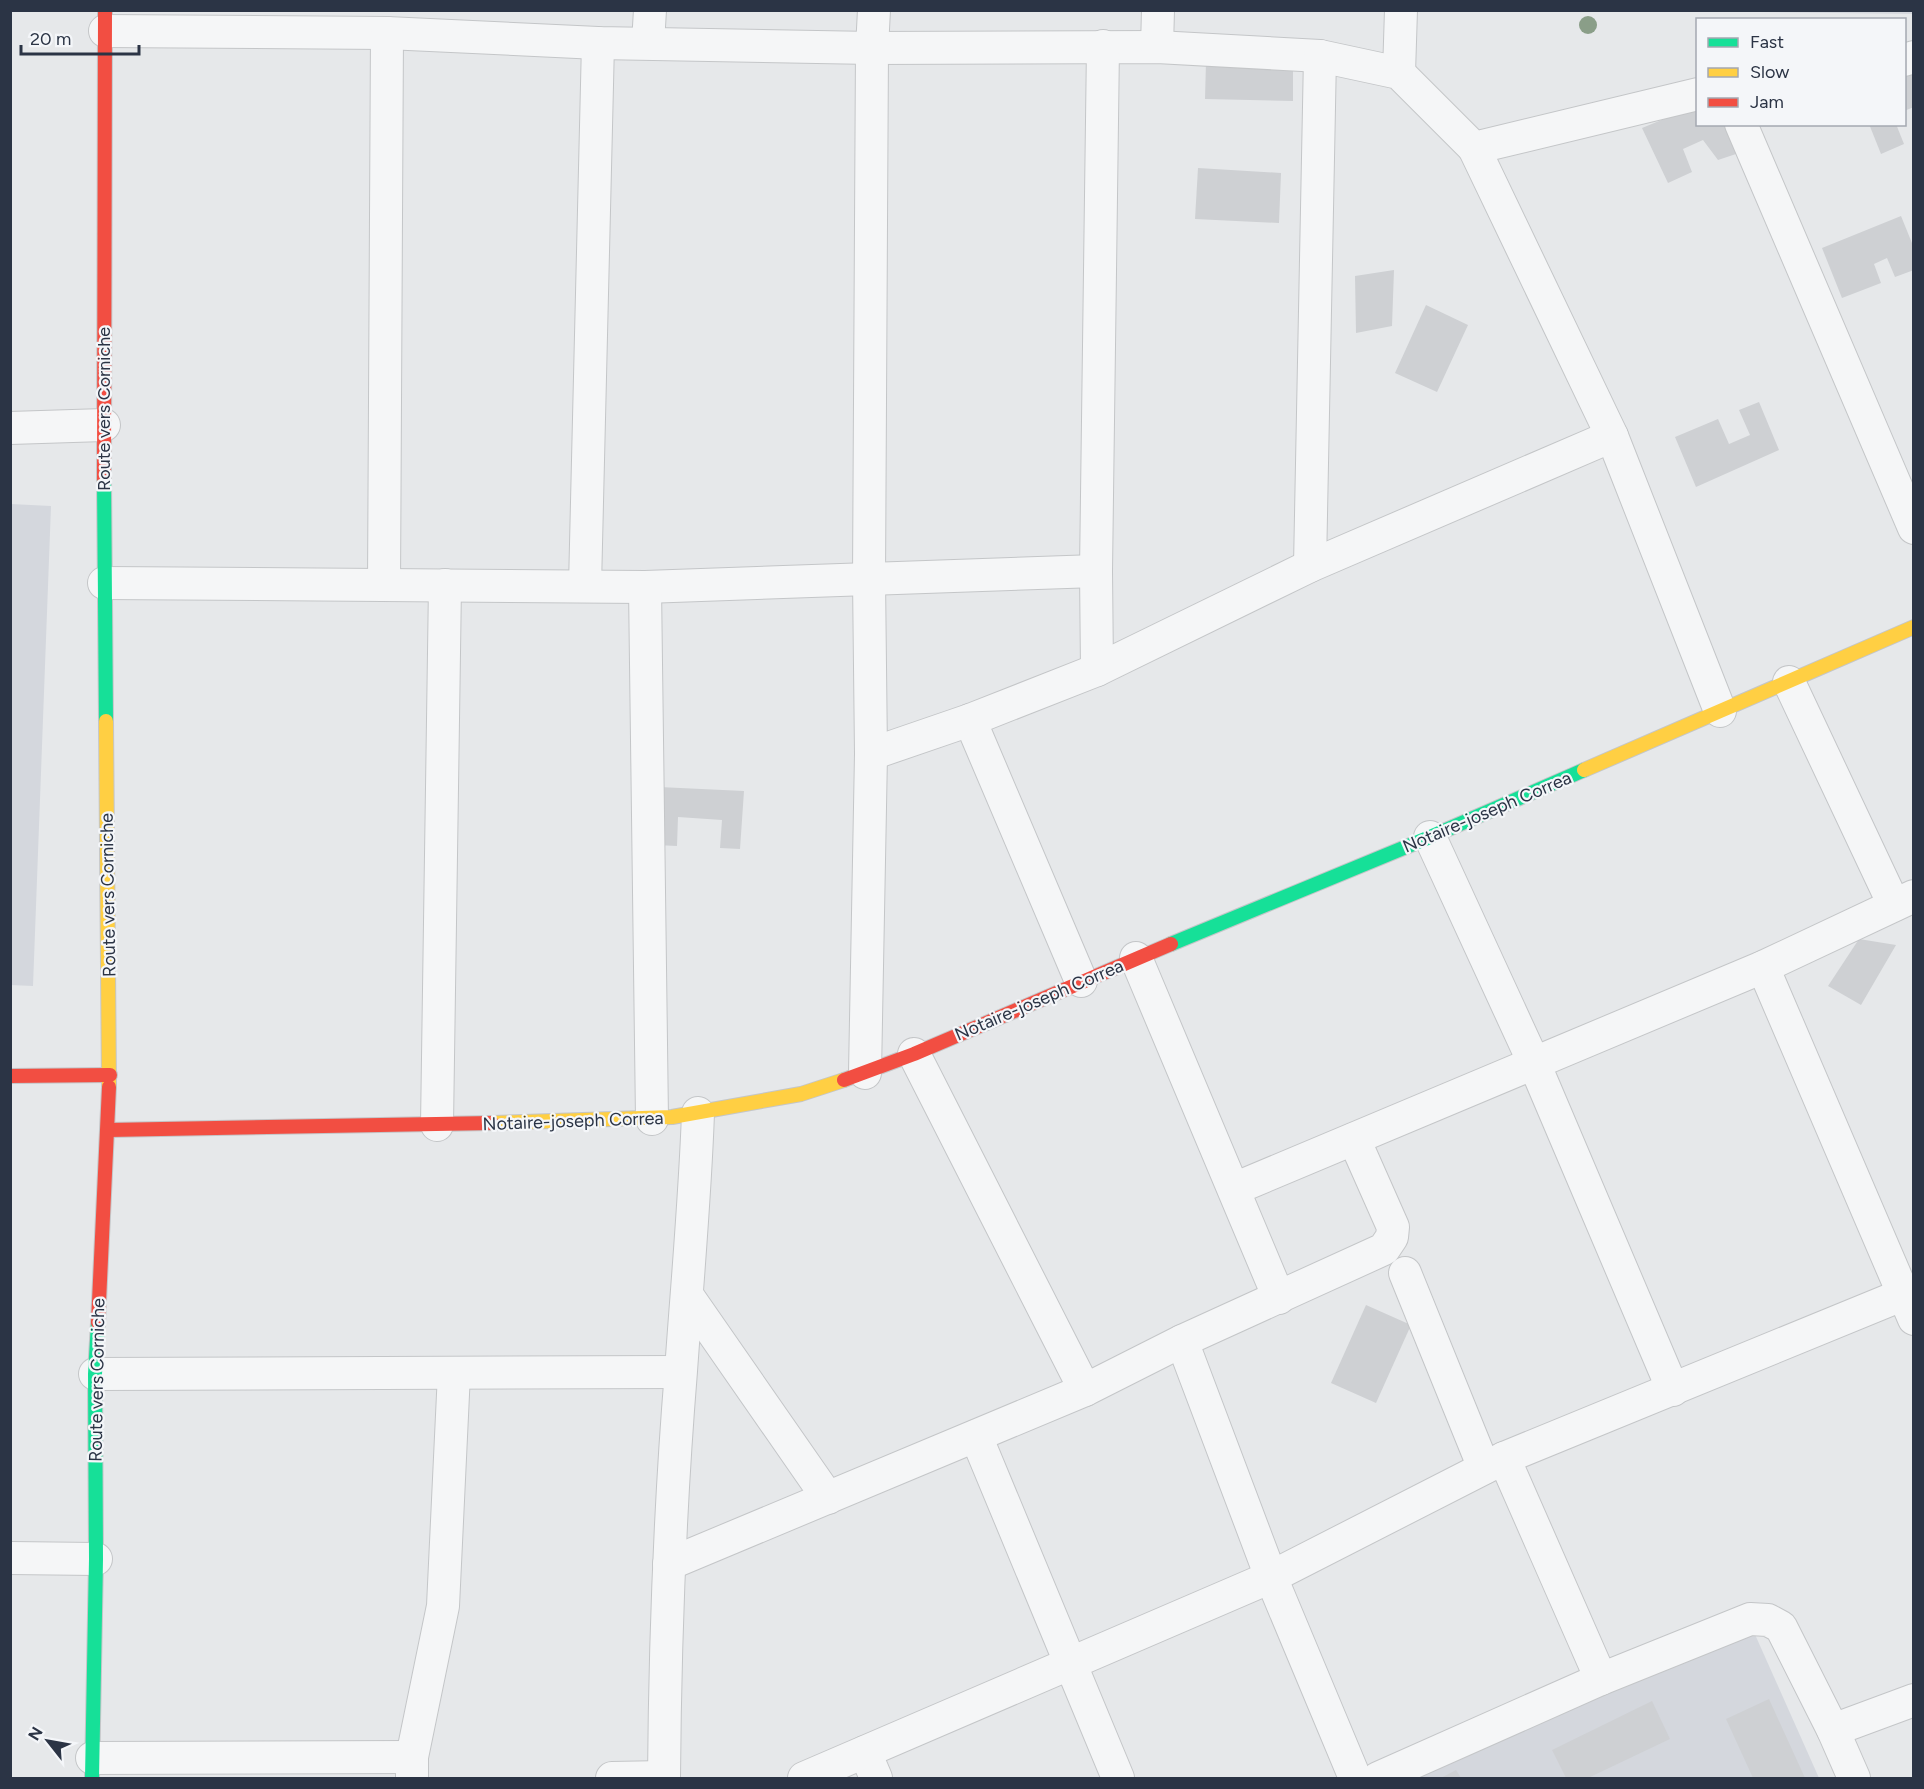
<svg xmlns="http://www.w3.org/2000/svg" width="1924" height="1789" viewBox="0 0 1924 1789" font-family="Figtree,sans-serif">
	<rect width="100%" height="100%" fill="#e6e8ea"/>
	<g fill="#d4d7dd">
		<path d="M1913,10v4l-232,-3v-1z"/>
		<path d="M11,504l40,2 -18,480 -23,-1z"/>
		<path d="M1753,1630l66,148h-414z"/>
	</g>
	<g fill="#ced0d3">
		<path d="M1206,62l87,1v38l-88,-2z"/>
		<path d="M1914,66v41l-10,4v-41z"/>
		<path d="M1698,105v19h33l11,28 -24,8 -15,-20 -20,9 9,23 -24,11 -26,-55z"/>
		<path d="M1869,124h27l8,20 -23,10z"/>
		<path d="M1198,168l83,5 -2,50 -84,-4z"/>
		<path d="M1901,216l13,32v22l-19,7 -8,-19 -13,6 7,19 -39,15 -20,-50z"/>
		<path d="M1394,270l-2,56 -36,7 -1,-57z"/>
		<path d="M1426,305l42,20 -31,67 -42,-19z"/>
		<path d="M1759,402l20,48 -83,37 -21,-50 43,-18 11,25 21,-9 -11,-25z"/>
		<path d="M659,787l85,4 -4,58 -20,-1 2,-28 -44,-3 -1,29 -21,-1z"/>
		<path d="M1859,939l37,6 -35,60 -33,-19z"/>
		<path d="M1366,1305l45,20 -35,78 -45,-20z"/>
		<path d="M1769,1699l36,79h-52l-27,-59z"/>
		<path d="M1652,1701l18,38 -82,39h-22l-14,-28z"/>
		<path d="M1456,1770l5,8h-20z"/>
	</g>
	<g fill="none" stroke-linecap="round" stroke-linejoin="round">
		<g stroke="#c4c6c8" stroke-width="34">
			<g id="street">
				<path d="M105,31l282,2 211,10 274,5 285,-1 163,9 79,17 75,75 224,-54"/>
				<path d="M648,43l2,-33"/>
				<path d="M1157,47l1,-37"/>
				<path d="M1904,60l10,-3"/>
				<path d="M1399,73l2,-63"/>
				<path d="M1741,124l173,404"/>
				<path d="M1474,148l138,288 108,275"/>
				<path d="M10,428l94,-3"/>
				<path d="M1310,566l10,-510"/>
				<path d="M104,583l541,4 451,-16"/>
				<path d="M384,585l3,-552"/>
				<path d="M585,586l13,-543"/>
				<path d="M645,587l7,532"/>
				<path d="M1097,670l-1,-99 7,-525"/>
				<path d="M1789,682l105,223"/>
				<path d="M970,720l111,261"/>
				<path d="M871,754l99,-34 127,-50 213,-104 302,-130"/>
				<path d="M1430,837l104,226 139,327"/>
				<path d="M1136,958l143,340"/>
				<path d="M1763,967l151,352"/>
				<path d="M914,1054l171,336"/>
				<path d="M865,1073l6,-319 -2,-175 3,-531 2,-38"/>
				<path d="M437,1125l8,-540"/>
				<path d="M1234,1189l529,-222 151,-71"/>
				<path d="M1405,1273l79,195"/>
				<path d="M687,1295l141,203"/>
				<path d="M1182,1341l89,236 84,201"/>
				<path d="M95,1374l585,-2"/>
				<path d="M976,1436l142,342"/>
				<path d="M1504,1458l97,221"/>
				<path d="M10,1558l86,1"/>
				<path d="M669,1564l416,-174 97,-49 202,-92 8,-12 1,-10 -39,-88"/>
				<path d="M1833,1730l81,-30"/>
				<path d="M865,1752l11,26"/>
				<path d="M92,1758l320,-1"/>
				<path d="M412,1778v-21l31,-151 11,-233"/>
				<path d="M612,1778l52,-1"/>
				<path d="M664,1778c1,-135 6,-272 17,-407 6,-86 14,-172 17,-258"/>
				<path d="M804,1778l467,-201 233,-119 410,-168"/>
				<path d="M1378,1778l223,-99 149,-60 18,1 13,7 52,103 21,48"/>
			</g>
		</g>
		<g stroke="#c4c6c8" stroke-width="16">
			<g id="fast">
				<path d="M104,479l2,242"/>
				<path d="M1171,944l259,-107 154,-67"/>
				<path d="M92,1778l4,-219 -1,-185 3,-51"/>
			</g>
		</g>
		<g stroke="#c4c6c8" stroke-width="16">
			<g id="slow">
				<path d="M106,721l3,366"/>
				<path d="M1584,770l330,-143"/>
				<path d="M492,1123l180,-6 129,-23 43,-14"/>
			</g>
		</g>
		<g stroke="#c4c6c8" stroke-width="16">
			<g id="jam">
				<path d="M104,479l1,-469"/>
				<path d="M10,1076l100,-1"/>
				<path d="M844,1080l70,-26 257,-110"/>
				<path d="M108,1130l384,-7"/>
				<path d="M98,1323l11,-236"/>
			</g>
		</g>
		<use href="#street" stroke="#f5f6f7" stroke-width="32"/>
		<use href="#fast" stroke="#16e098" stroke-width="14"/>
		<use href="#slow" stroke="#ffcf43" stroke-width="14"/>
		<use href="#jam" stroke="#f24e42" stroke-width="14"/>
	</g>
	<circle fill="#8a9e88" cx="1588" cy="25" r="9"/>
	<g text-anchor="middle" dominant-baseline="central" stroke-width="4.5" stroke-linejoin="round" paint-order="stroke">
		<g font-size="18" fill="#2b3445" stroke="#f4f6f9">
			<text transform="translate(104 409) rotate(-90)">Route vers Corniche</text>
			<text transform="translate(1487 812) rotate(-23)">Notaire-joseph Correa</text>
			<text transform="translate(108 895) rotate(-91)">Route vers Corniche</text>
			<text transform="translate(1039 1000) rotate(-23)">Notaire-joseph Correa</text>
			<text transform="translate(573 1121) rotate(-2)">Notaire-joseph Correa</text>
			<text transform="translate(97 1380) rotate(-89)">Route vers Corniche</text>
		</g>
	</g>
	<rect width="1924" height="1789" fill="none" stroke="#2b3445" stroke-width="24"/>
	<rect x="1696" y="18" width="210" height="108" fill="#f4f6f9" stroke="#a4a8b1" stroke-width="1.5"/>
	<rect x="1708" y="38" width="30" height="9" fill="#16e098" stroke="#a4a8b1" stroke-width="1.5"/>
	<text x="1750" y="48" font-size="18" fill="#2b3445">Fast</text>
	<rect x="1708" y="68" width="30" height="9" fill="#ffcf43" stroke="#a4a8b1" stroke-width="1.5"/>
	<text x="1750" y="78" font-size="18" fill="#2b3445">Slow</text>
	<rect x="1708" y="98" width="30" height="9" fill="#f24e42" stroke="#a4a8b1" stroke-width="1.5"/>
	<text x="1750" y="108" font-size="18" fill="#2b3445">Jam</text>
	<g transform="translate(48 1741) rotate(301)" stroke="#f4f6f9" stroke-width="4.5" paint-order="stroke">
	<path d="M0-4.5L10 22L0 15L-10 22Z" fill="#2b3445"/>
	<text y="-9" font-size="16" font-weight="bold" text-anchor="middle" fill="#2b3445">N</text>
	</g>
	<path d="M21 45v9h118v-9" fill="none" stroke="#2b3445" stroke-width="3"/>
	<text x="30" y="45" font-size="18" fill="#2b3445" stroke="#f4f6f9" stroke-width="4.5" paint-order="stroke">20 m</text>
</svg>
